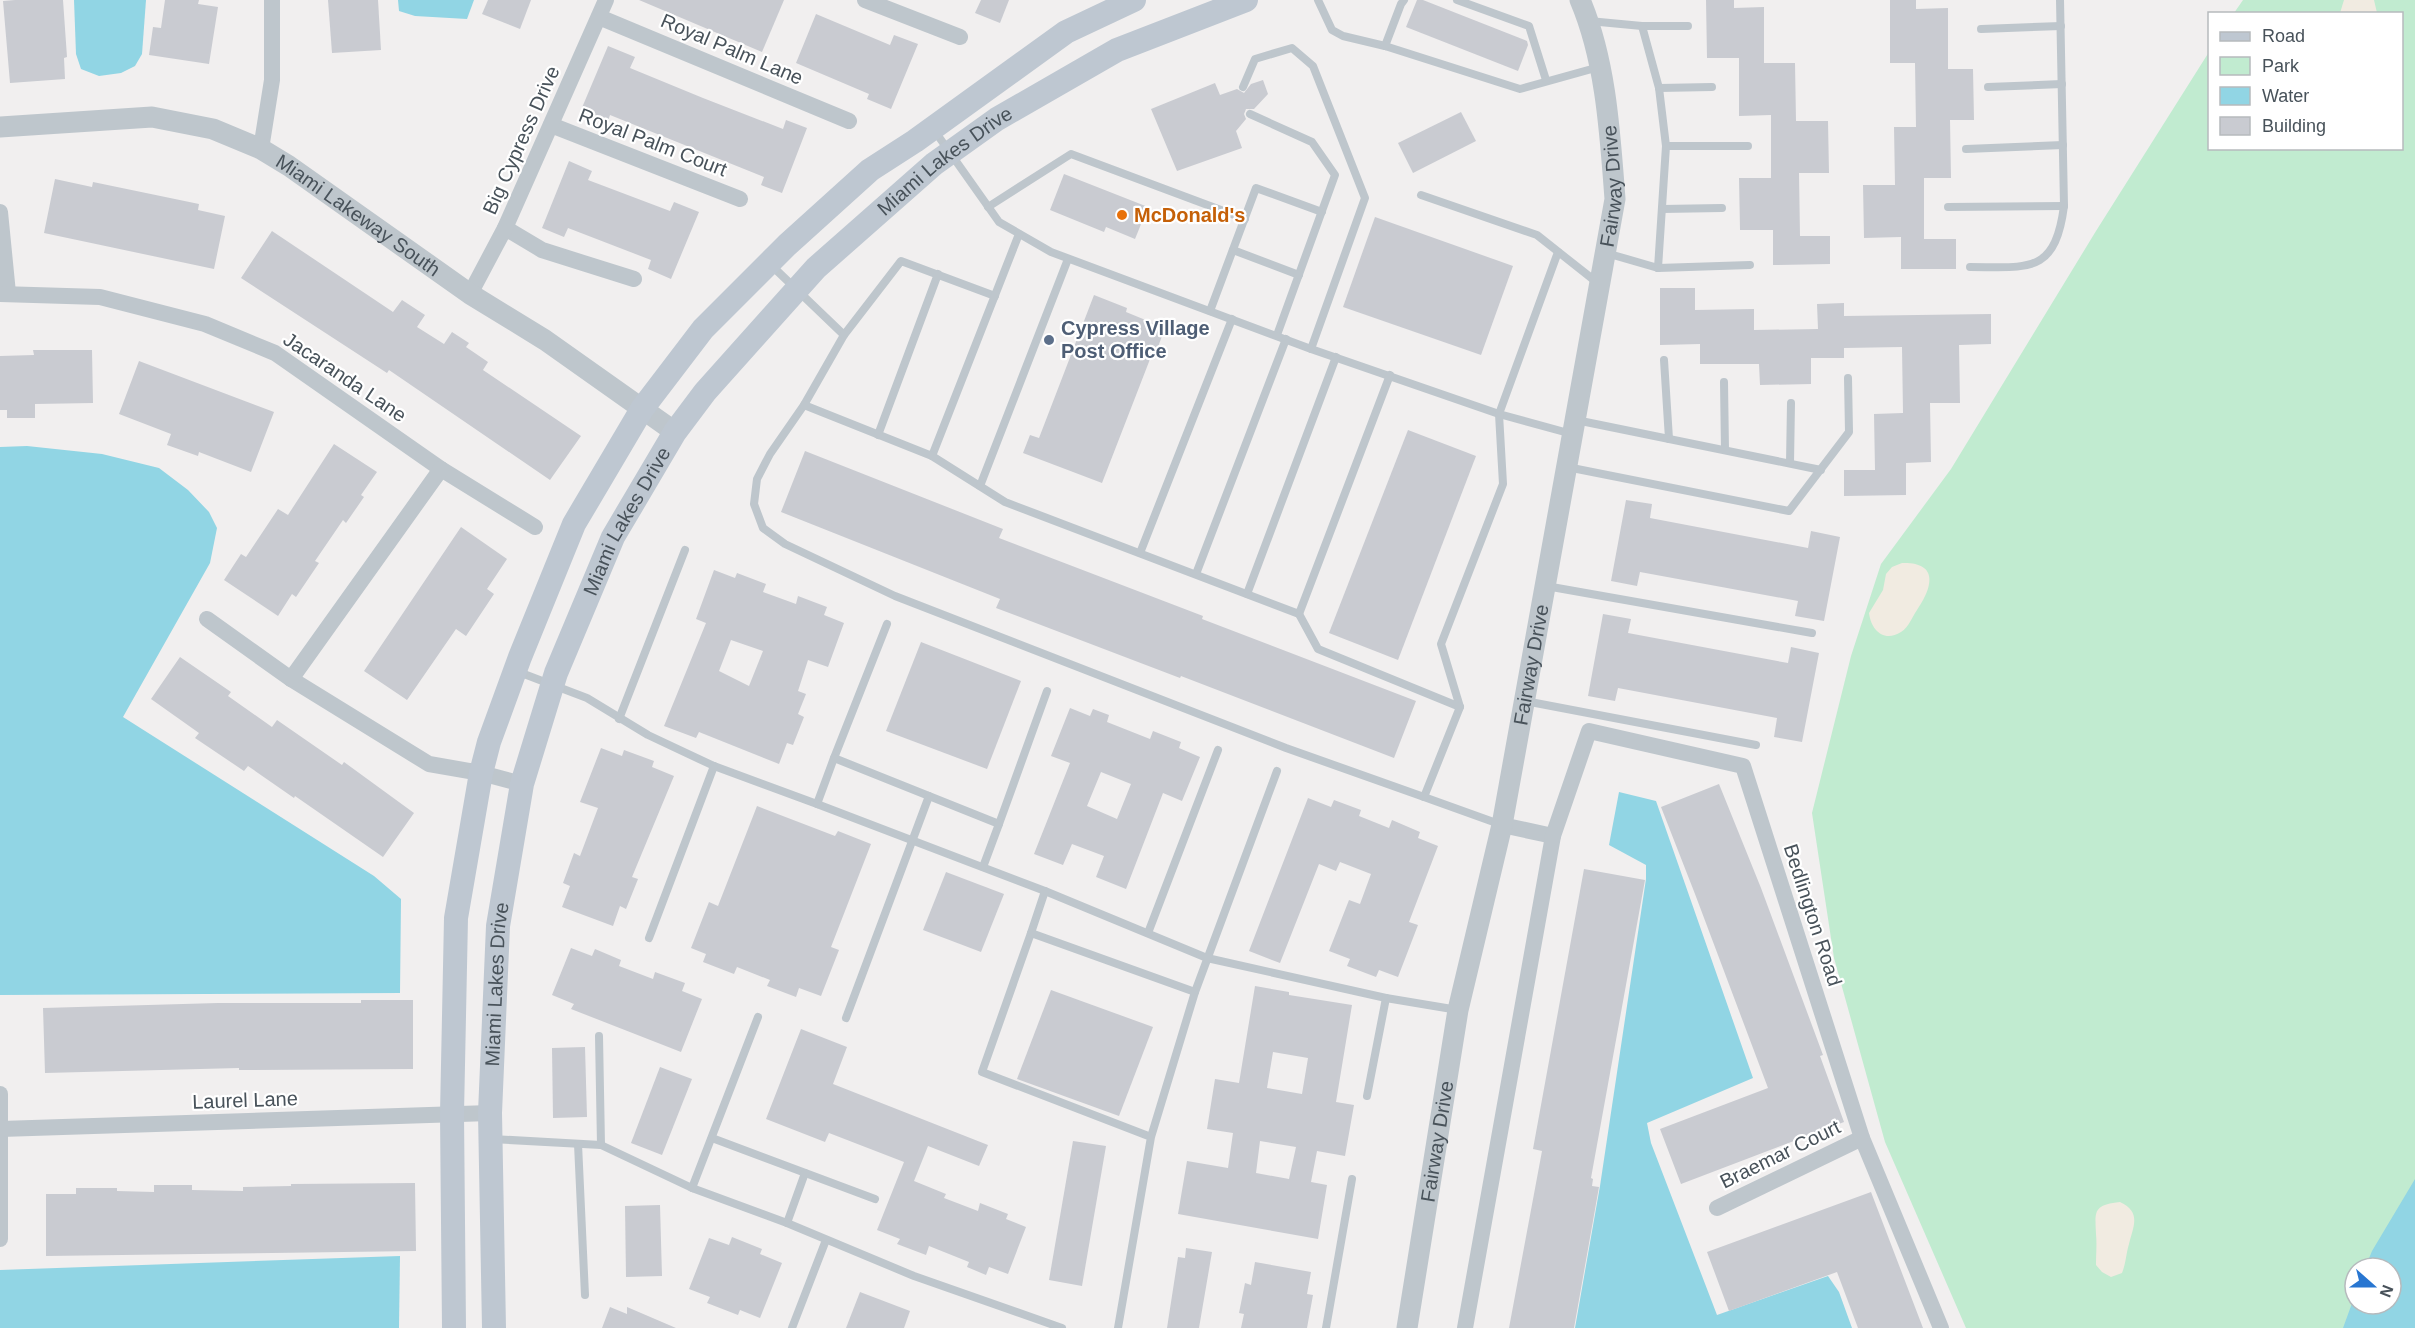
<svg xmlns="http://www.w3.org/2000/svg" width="2415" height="1328" viewBox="0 0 2415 1328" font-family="Helvetica,sans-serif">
	<rect width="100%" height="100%" fill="#f1efef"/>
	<path fill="#c1ebd0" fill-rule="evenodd" d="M2243,0h172v1328h-449l-81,-186 -51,-184 -22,-145 39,-157 30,-92 70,-95 145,-238 113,-179 1,96h192v-134l-168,-1zM2355,1268h36v36h-36z"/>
	<g fill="#f1ebe1">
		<path d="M2344,0h30l3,13h-37z"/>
		<path d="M1902,563c37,-1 31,24 15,47 -5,7 -8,17 -16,22 -17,11 -30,-2 -32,-19l14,-23 3,-16 6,-7z"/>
		<path d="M2120,1202c22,10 13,25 9,42 -3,10 -3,19 -7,29l-11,4 -9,-5 -6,-7c0,-11 1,-21 0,-31 -1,-23 -3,-29 24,-32z"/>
	</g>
	<g fill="#91d5e4">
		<path d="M74,0h72l-4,54 -7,12 -14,7 -22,3 -18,-7 -5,-15z"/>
		<path d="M398,0h76l-7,19 -52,-3 -16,-5z"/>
		<path d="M27,446l75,8 57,14 29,22 21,22 8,16 -7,35 -87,154 251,159 27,23 -1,94 -400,2v-548z"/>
		<path d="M1619,792l37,9 97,277 -106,45 4,20 66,172 111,-39 11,16 13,36h-277l25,-142 46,-307v-14l-37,-20z"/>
		<path d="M2415,1179v149h-72l12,-33v9h36v-36h-26l7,-17z"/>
		<path d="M400,1256l-1,72h-399v-58z"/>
	</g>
	<g fill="#c9cbd1" fill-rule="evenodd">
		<path d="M15,0h48l4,57 -3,1 1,21 -55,4 -7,-82z"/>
		<path d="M165,0h34l-1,4 20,3 -9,57 -60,-9 4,-28 8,1z"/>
		<path d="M328,0h50l3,50 -49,3z"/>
		<path d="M488,0h43l-11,29 -38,-15z"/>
		<path d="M639,0h145l-22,52z"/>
		<path d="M981,0h28l-9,23 -25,-10z"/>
		<path d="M1417,0h6l104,41 1,4 -10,26 -112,-44z"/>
		<path d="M1706,0h28v8l30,-1v56h31l1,58h32l1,52h-30l1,63h30v28l-57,1v-35h-33l-1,-52h32v-63l-32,1v-58h-32z"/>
		<path d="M1890,0h26v9l32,-1v61h25l1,51h-24l1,58h-27v61h32v30h-55v-32l-37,1 -1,-53h32l-1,-58h22l-1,-64h-25z"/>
		<path d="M816,14l74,31 4,-10 24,9 -27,65 -24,-10 2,-5 -73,-31z"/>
		<path d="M608,46l27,11 -5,11 73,30 80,31 3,-9 21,8 -25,65 -21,-8 3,-8 -154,-62 -2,6 -27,-11z"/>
		<path d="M1263,80l5,14 -14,15h-8l-2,5 2,5 -10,12 6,17 -65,23 -26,-62 64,-26 5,12 17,-6 7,4 7,-9z"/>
		<path d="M1461,112l15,29 -63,32 -15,-30z"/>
		<path d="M569,161l23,10 -4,9 82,31 4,-9 25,10 -28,67 -23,-10 3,-9 -83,-32 -4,9 -22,-9z"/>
		<path d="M1064,174l84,33 -13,32 -29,-12 -2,5 -54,-22z"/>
		<path d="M55,179l37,8 1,-5 106,22 -1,6 27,6 -11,53 -170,-36z"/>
		<path d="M1375,217l138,49 -32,89 -138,-48z"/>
		<path d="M272,231l121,81 9,-12 23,15 -8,12 27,17 8,-12 17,11 -3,4 22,15 -5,8 98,66 -31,44 -161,-110 -2,3 -146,-95z"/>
		<path d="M1660,288h35v22l59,-1v21l64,-1 -1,-25 27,-1v13l147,-2v30l-32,1 1,58h-30l1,59 -25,1v32l-62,1v-26h31l-1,-56 29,-1 -1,-66 -58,1v10h-33v26l-51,1 -1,-21h-59v-20l-40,1z"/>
		<path d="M1094,295l33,13 -1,4 39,16 -10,27 -3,-1 -50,129 -79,-30 7,-18 9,3z"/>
		<path d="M33,350h59l1,53 -58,1v14h-28v-8h-7v-54l34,-1z"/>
		<path d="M139,361l135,51 -23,60 -52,-20 -1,4 -31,-11 4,-11 -52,-20z"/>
		<path d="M1408,430l68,26 -78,204 -69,-27z"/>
		<path d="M334,444l43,28 -16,23 3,2 -18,26 -3,-3 -28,41 4,2 -23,34 -4,-3 -14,22 -54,-36 17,-26 5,3 32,-48 10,6z"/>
		<path d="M805,451l198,78 -4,9 204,78 -1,3 214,82 -22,57 -213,-82 -1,2 -184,-70 4,-9 -219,-87z"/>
		<path d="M1626,500l26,4 -2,14 158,30 3,-17 29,6 -16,84 -29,-5 3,-15 -158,-29 -3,14 -26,-5z"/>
		<path d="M461,527l46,32 -20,30 7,5 -28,42 -10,-7 -49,71 -43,-29z"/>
		<path d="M714,570l21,8 2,-5 29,11 -3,8 33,12 2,-8 29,11 -3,8 20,8 -16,44 -20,-7 -10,31 8,3 -8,20 6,3 -11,28 -6,-2 -8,21 -80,-32 -3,6 -32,-12 42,-103 -10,-4zM731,640l32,11 -14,35 -30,-15z"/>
		<path d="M1603,614l28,5 -3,14 160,30 3,-16 28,6 -17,89 -28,-5 3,-19 -159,-30 -3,13 -27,-5z"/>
		<path d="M921,642l100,39 -34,88 -101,-38z"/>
		<path d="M180,657l51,35 -3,4 44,31 5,-7 65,45 2,-3 70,51 -31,44 -88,-61 -1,2 -46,-32 -4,5 -49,-33 4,-5 -48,-34z"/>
		<path d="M1070,708l20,8 3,-7 16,6 -2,7 43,17 3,-8 28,11 -2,6 21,9 -18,44 -19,-8 -37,96 -30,-12 8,-21 -32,-12 -9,21 -29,-11 36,-91 -19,-7zM1101,772l30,12 -14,35 -30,-13z"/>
		<path d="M601,748l21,8 2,-6 30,11 -2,6 22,9 -42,101 6,2 -12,30 -6,-3 -7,20 -51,-19 8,-21 -7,-3 11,-30 6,3 18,-48 -18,-6z"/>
		<path d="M1719,784l42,104 62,167 -3,1 24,66 -163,62 -21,-55 108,-41 -73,-194 -34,-87z"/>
		<path d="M1308,798l23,9 3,-7 27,10 -2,6 30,12 3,-8 28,12 -2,6 20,8 -29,76 9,3 -20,52 -19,-7 -3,7 -29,-11 3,-7 -21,-8 20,-51 11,4 11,-30 -31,-12 -4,9 -17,-7 -39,99 -31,-12z"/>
		<path d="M757,806l78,30 3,-5 33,13 -40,103 8,3 -18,46 -22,-8 -3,9 -29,-11 3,-6 -33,-13 -3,7 -31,-12 3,-8 -15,-6 18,-46 9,4z"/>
		<path d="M1584,869l61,11 -54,298 2,1 -1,7 7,1 -25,141h-65l33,-177 -9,-2z"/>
		<path d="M946,872l58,22 -23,58 -58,-22z"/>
		<path d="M571,948l21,8 3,-7 26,11 -2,6 34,13 2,-7 30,11 -3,8 20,8 -21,53 -110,-43 3,-5 -22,-9z"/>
		<path d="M1255,986l34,6v3l63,10 -16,97 18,3 -9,51 -28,-5 -6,31 16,3 -9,54 -140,-25 9,-53 41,7 5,-35 -26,-4 8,-50 24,4zM1273,1052l35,6 -6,36 -35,-6zM1260,1141l36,6 -7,32 -33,-6z"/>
		<path d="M1051,990l102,37 -34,89 -102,-37z"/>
		<path d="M361,1000h52v69l-174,1v-2l-194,5 -2,-65 175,-5h143z"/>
		<path d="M801,1029l46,18 -14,37 155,61 -9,21 -51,-20 -14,35 32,13 -2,4 34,13 2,-8 28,11 -2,5 20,8 -18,47 -19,-7 -3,8 -19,-8 2,-5 -40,-16 -3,9 -29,-11 3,-5 -23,-9 27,-68 -75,-29 -4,9 -59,-23z"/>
		<path d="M585,1047l2,70 -34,1 -1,-70z"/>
		<path d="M660,1067l32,12 -30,76 -31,-12z"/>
		<path d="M1073,1141l33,5 -24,140 -33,-6z"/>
		<path d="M415,1183l1,68 -370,5v-62h30v-6h41v3l37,1v-7h38v5l51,1v-4l48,-1v-2z"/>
		<path d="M1871,1192l52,136h-65l-21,-56 -108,39 -22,-59z"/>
		<path d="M660,1205l2,71 -36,1 -1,-71z"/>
		<path d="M732,1237l30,12 -2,5 22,9 -22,55 -20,-8 -2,5 -31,-12 3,-6 -21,-8 20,-51 20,7z"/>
		<path d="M1186,1248l26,4 -13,76h-32l11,-71 7,1z"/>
		<path d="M1255,1262l56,10 -4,22 6,1 -6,33h-66l3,-14 -5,-1 6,-30 6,2z"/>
		<path d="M860,1292l50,19 -6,17h-58z"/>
		<path d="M610,1307l17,7v-7l49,21h-74z"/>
	</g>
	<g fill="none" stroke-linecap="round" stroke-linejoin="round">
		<g stroke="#bec6cc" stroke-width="8">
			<path d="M1318,0l14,30 11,6 42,10 135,43 79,-22"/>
			<path d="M1457,0l72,26 17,54"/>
			<path d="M1589,21l53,5h46"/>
			<path d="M1981,29l80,-3"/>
			<path d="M1385,46l16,-42 3,-4"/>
			<path d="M1243,87l12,-28 37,-11 21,18 52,132 -54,151"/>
			<path d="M1988,87l74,-3"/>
			<path d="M1659,88l53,-1"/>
			<path d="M1250,114l62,28 23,33 -58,160"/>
			<path d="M934,130l65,92 52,30 260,97 188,65 73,20"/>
			<path d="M1666,146h82"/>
			<path d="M1966,149l97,-4"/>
			<path d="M1421,195l116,40 62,49"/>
			<path d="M988,207l83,-53 174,65"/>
			<path d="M1948,207l116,-1"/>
			<path d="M1662,209l60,-1"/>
			<path d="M1233,250l66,25"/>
			<path d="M1606,253l52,15 8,-122 -7,-58 -17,-62"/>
			<path d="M771,265l73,70 -40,70 -34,49 -13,25 -3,25 9,24 22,16 110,52 391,152 138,49 36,-90 -19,-63 62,-160 -4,-70 59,-162"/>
			<path d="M1970,267c58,0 85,8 94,-61l-4,-206"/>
			<path d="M1658,268l92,-3"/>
			<path d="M1210,311l46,-123 66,24"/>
			<path d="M844,335l57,-74 94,35"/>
			<path d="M1664,360l5,79"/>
			<path d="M1724,382l1,68"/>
			<path d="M804,405l128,51 87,-222"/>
			<path d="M1576,420l245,50"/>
			<path d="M878,435l60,-161"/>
			<path d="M932,456l73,46 294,112 91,-239"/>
			<path d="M1790,463l1,-60"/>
			<path d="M1567,467l222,44 60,-79 -1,-54"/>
			<path d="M980,486l88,-227"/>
			<path d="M1140,553l92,-234"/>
			<path d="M1196,574l90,-235"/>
			<path d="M1546,586l266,47"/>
			<path d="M1247,594l89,-237"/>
			<path d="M1299,614l19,35 142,58"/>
			<path d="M887,624l-53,134 165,66 48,-133"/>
			<path d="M516,671l71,27 61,37 66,31 103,38 17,-46"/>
			<path d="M1525,701l231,44"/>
			<path d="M619,719l66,-169"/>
			<path d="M1424,797l78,28"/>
			<path d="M817,804l228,87 162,67 179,40"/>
			<path d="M983,867l16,-43"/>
			<path d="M1031,933l14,-42"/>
			<path d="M1148,933l70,-183"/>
			<path d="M649,938l65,-172"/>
			<path d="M1195,992l82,-221"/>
			<path d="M846,1018l83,-222"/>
			<path d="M599,1036l2,109"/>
			<path d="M1367,1096l19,-98 72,12"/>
			<path d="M712,1138l163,61"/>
			<path d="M492,1139l109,6 91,43 95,35 127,53 148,52"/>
			<path d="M578,1144l7,151"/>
			<path d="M692,1188l66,-171"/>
			<path d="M787,1223l18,-50"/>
			<path d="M792,1328l34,-88"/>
			<path d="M1118,1328l33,-191 44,-145 -164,-59 -49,139 169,65"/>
			<path d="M1326,1328l26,-149"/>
		</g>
		<g stroke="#bec6cc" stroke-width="16">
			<path d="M865,0l95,37"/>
			<path d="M599,17l250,104"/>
			<path d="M551,125l189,74"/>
			<path d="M261,149l11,-69v-80"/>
			<path d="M0,212l8,81"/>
			<path d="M505,228l37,22 92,29"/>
			<path d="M0,294l100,3 105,27 70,29 166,116 94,58"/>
			<path d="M470,294l35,-66 101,-228"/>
			<path d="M207,619l84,60 138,85 52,9 41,11"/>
			<path d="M291,679l150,-210"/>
			<path d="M1502,825l51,11"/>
			<path d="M0,1094v145"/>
			<path d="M1,1129l489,-16"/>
			<path d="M1717,1208l145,-70"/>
			<path d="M1465,1328l88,-492 36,-105 154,35 119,372 79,190"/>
		</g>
		<g stroke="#bec6cc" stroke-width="21">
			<path id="s1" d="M0,127l152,-10 61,12 48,20 28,17 181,128 75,46 130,92"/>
			<path id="s2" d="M1407,1328l51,-318 44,-185 113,-626c-5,-66 -9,-138 -35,-199"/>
		</g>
		<g stroke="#bec7d1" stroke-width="24">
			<path d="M454,1328l-2,-214 4,-196 25,-145 8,-31 31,-85 54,-133 68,-115 61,-80 84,-84 83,-75 45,-29 151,-109 68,-32"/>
			<path id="s3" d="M494,1328l-4,-215 8,-187 24,-142 34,-111 57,-136 62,-105 30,-40 111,-124 118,-104 63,-45 120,-69 129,-50"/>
		</g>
	</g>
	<circle fill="#e8710a" stroke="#fff" stroke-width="2" cx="1122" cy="215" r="6"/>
	<circle fill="#5c6f8a" stroke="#fff" stroke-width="2" cx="1049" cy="340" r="6"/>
	<g text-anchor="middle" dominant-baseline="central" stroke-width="4.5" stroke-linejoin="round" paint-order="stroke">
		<g font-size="20" fill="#48525a" stroke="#fff">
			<text transform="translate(732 49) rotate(23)">Royal Palm Lane</text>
			<text transform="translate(521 140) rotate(-66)">Big Cypress Drive</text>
			<text transform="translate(653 142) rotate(21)">Royal Palm Court</text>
			<text stroke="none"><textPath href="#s3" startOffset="1316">Miami Lakes Drive</textPath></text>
			<text stroke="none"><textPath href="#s2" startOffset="1161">Fairway Drive</textPath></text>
			<text stroke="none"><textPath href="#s1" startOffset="384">Miami Lakeway South</textPath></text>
			<text transform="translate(345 377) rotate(34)">Jacaranda Lane</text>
			<text stroke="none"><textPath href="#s3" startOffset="830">Miami Lakes Drive</textPath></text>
			<text stroke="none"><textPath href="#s2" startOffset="675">Fairway Drive</textPath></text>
			<text transform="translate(1813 915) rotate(72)">Bedlington Road</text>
			<text stroke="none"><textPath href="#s3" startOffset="344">Miami Lakes Drive</textPath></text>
			<text transform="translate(245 1100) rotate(-2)">Laurel Lane</text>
			<text stroke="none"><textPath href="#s2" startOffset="189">Fairway Drive</textPath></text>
			<text transform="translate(1780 1154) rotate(-26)">Braemar Court</text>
		</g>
		<g font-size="20" font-weight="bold" fill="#c56008" stroke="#fff" text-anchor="start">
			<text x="1134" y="215">McDonald's</text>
		</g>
		<g font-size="20" font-weight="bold" fill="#4e5e75" stroke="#fff" text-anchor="start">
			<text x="1061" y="328">Cypress Village<tspan x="1061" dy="23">Post Office</tspan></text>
		</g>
	</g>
	<rect x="2208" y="12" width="195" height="138" fill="#ffffff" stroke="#b6babd" stroke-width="1.5"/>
	<rect x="2220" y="32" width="30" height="9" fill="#bec7d1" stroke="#b6babd" stroke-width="1.5"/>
	<text x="2262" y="42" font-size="18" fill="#48525a">Road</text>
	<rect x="2220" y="57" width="30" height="18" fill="#c1ebd0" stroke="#b6babd" stroke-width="1.5"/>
	<text x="2262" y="72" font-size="18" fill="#48525a">Park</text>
	<rect x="2220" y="87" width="30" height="18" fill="#91d5e4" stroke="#b6babd" stroke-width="1.5"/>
	<text x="2262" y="102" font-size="18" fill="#48525a">Water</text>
	<rect x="2220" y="117" width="30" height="18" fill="#c9cbd1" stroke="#b6babd" stroke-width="1.5"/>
	<text x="2262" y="132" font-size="18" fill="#48525a">Building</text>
	<g transform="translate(2373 1286) rotate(111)"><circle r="28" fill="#ffffff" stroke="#b6babd" stroke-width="1.5"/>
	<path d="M0-4.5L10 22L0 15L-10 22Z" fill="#2876d1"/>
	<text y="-9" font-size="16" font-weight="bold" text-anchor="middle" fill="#48525a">N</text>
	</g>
</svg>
